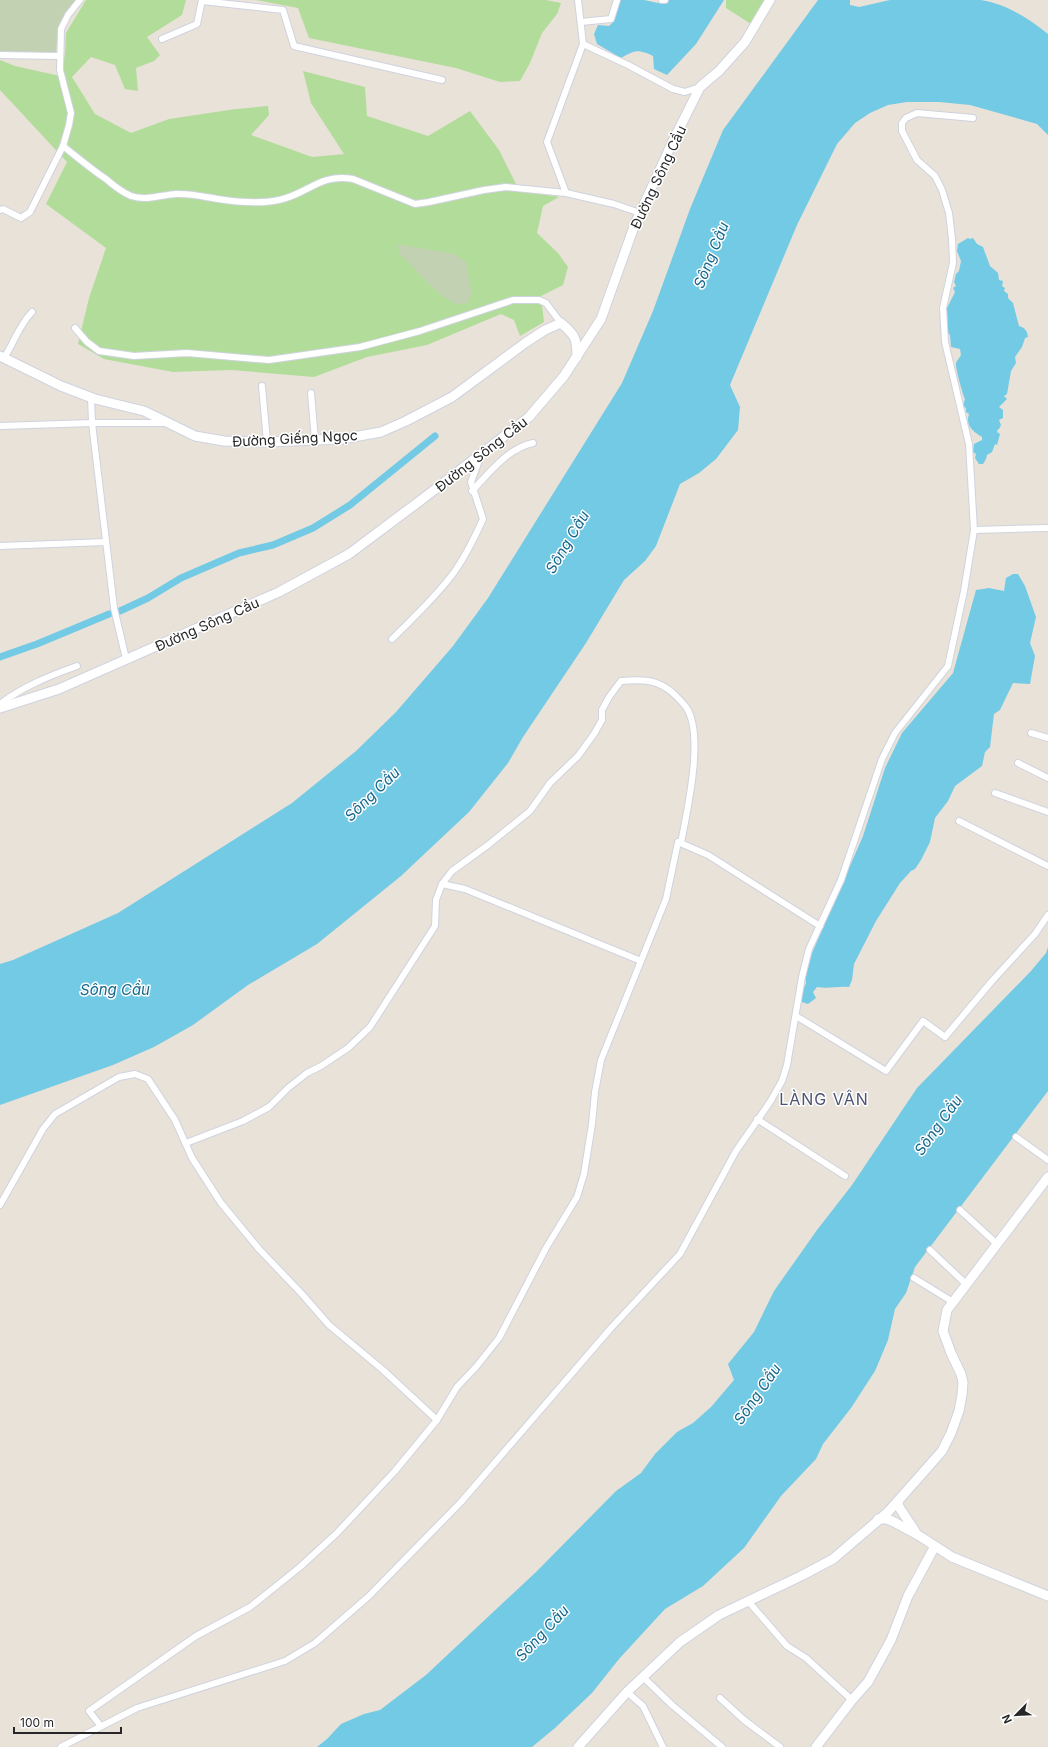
<svg xmlns="http://www.w3.org/2000/svg" width="1048" height="1747" viewBox="0 0 1048 1747" font-family="Inter,sans-serif">
	<rect width="100%" height="100%" fill="#e9e2d9"/>
	<g fill="#b2dc99">
		<path d="M86,0h100l-4,15 -35,22 13,18 -6,6 -18,7 2,23 -13,-2 -10,-24 -24,-8 -19,20 23,37 36,19 38,-14 67,-10 32,-3 1,9 -18,20 61,22 32,-3 -33,-51 -8,-32 62,16 2,29 61,20 42,-25 29,39 20,40 40,7 -16,9 -6,27 21,20 10,14 -5,18 -22,11 3,26 -24,14 -6,-16 -13,-6 -74,31 -60,12 -53,20 -83,-7 -58,2 -69,-13 -26,-15 11,-46 17,-50 -60,-44 21,-42 -67,-72v-30l15,6 45,10 5,-22 1,-21z"/>
		<path d="M256,0h290l15,3 -4,11 -15,19 -12,30 -10,18 -20,1 -44,-14 -147,-30 -11,-30z"/>
		<path d="M726,0h40l-15,24 -25,-16z"/>
	</g>
	<g fill="#c2d1b2">
		<path d="M0,0h77l-18,24 -3,29h-56z"/>
		<path d="M398,244l56,10 12,8 6,32 -6,10h-10l-14,-8 -12,-11 -31,-32z"/>
	</g>
	<g fill="#73cae5">
		<path d="M619,0h25l19,4 4,-4h57l-28,44 -29,31 -13,-6 -1,-13c-15,-7 -18,-6 -32,2l-24,-14 -3,-10 4,-9 11,1 5,-5z"/>
		<path d="M818,0h32v5l9,2 31,-7h91c25,4 47,18 67,34v101l-11,-11 -67,-19 -31,-3h-32l-19,3 -18,8 -15,10 -18,21 -40,81 -67,160 10,22 -2,23 -22,29 -17,14 -19,11 -24,62 -11,15 -21,19 -38,63 -63,94 -15,26 -39,49 -68,64 -84,68 -69,41 -55,40 -39,22 -41,18 -113,40v-141l13,-4 105,-47 174,-110 64,-52 40,-39 57,-66 35,-48 134,-215 31,-72 37,-102 33,-79z"/>
		<path d="M968,238l2,1 3,-1 4,6 6,3 7,19 8,7 1,7 4,1 -1,5 3,2 -1,3 4,3v4l5,5 6,23c6,2 8,4 9,11l-3,1 -3,9 -7,10 1,6 -5,8 -4,23 -3,2 3,3 -8,8 4,3v8l-4,2 2,5 -2,4h-1l-1,3 3,2 -3,11 -2,-1 -3,8 -5,3 -1,4 -3,5h-4l-4,-6 1,-4 -3,-2 1,-8 8,-4v-3c-9,-5 -17,-12 -13,-23l-3,-2v-4l-3,-2 2,-7c-2,-4 -10,-32 -9,-36 1,-3 4,-6 5,-8l-1,-6 -9,-2 -1,-12 -2,-2 -1,-25 8,-16 -2,-4 3,-2 -2,-4 2,-8 3,-3 2,-10 -4,-10 1,-7z"/>
		<path d="M1013,574h5l7,12 11,31 -6,26 5,13 -5,28 -17,-1 -13,27 -6,4 -4,33 -5,5 -3,14 -27,20 -7,15 -13,17 -5,24 -9,18 -6,9 -4,2 -11,12 -24,38 -22,43 -2,16 -3,7c-11,-1 -21,2 -32,0l-4,5 3,6 -8,6 -6,-2v-9l4,-10 -1,-7 7,-23 51,-117 22,-68 17,-35 51,-60 23,-83 13,-2 15,3 2,-13z"/>
		<path d="M1048,947v144l-133,176 -9,26 -11,16 -7,31 -13,31 -24,37 -28,36 -7,15 -35,37 -37,52 -41,38 -38,23 -46,50 -27,34 -37,35 -23,19h-215l10,-8 14,-15 23,-10 16,-4 46,-35 110,-103 80,-81 25,-18 14,-19 22,-22 16,-9 18,-16 23,-27 -6,-16 26,-32 20,-41 43,-61 35,-45 65,-97 114,-117 15,-18z"/>
	</g>
	<g fill="none" stroke-linecap="round" stroke-linejoin="round">
		<g stroke="#73cae5" stroke-width="7">
			<path d="M120,611l28,-13 33,-20 58,-25 34,-8 40,-17 37,-23 85,-69"/>
			<path d="M0,657l37,-13 72,-30"/>
		</g>
		<g stroke="#cfd3df" stroke-width="8">
			<g id="street">
				<path d="M578,0l5,44 45,21 45,24 12,3 15,-5"/>
				<path d="M662,0h3"/>
				<path d="M202,1l81,9 11,36 148,34"/>
				<path d="M581,22l30,-3 6,-19"/>
				<path d="M162,39l35,-15 5,-24"/>
				<path d="M0,55l60,1"/>
				<path d="M63,146c14,11 28,23 43,33 8,7 16,13 25,17 14,5 31,-1 45,-2 14,-1 29,3 42,5 19,3 42,5 61,1 29,-6 41,-27 74,-21l62,25 14,-2 55,-12 22,-3 60,6 48,11 26,9"/>
				<path d="M566,193l-19,-51 36,-98"/>
				<path d="M0,210l3,-1 18,9 9,-6 33,-66 6,-21 2,-12 -11,-43 1,-41 7,-14 12,-15"/>
				<path d="M75,328l12,14 12,9 35,5 53,-3 82,7 91,-13 60,-16 93,-31h26l7,3 15,20"/>
				<path d="M4,358c10,-15 15,-33 28,-46"/>
				<path d="M262,386l5,56"/>
				<path d="M311,393l4,47"/>
				<path d="M0,426l92,-3 -1,-26"/>
				<path d="M472,491c17,-18 36,-43 61,-48"/>
				<path d="M974,530l74,-2"/>
				<path d="M0,546l106,-4"/>
				<path d="M392,639c21,-21 45,-43 63,-68 11,-16 20,-34 28,-52l-12,-37 10,-27"/>
				<path d="M126,659l-12,-51 -22,-185h74"/>
				<path d="M0,704c24,-18 49,-28 77,-38"/>
				<path d="M1031,733l17,5"/>
				<path d="M1018,763l30,15"/>
				<path d="M995,793l53,19"/>
				<path d="M959,821l89,45"/>
				<path d="M442,884l23,5 176,72"/>
				<path d="M796,1016l90,55 37,-50 22,16 47,-56 43,-47 13,-19"/>
				<path d="M757,1119l88,57"/>
				<path d="M1016,1137l32,23"/>
				<path d="M186,1143l57,-22 26,-14 19,-19 19,-15 14,-7 27,-18 22,-21 65,-101 1,-26 6,-16 10,-13 36,-26 42,-34 20,-28 28,-27 16,-22 8,-14v-10l7,-13 12,-16c21,-2 38,-2 54,14 4,4 8,8 11,12 19,28 1,103 -5,136"/>
				<path d="M0,1205l43,-76 12,-15 64,-37 16,-3 13,5 27,41 17,38 29,45 38,46 42,44 28,32 54,45 54,50"/>
				<path d="M960,1210l37,34"/>
				<path d="M930,1250l36,34"/>
				<path d="M914,1278l39,24"/>
				<path d="M748,1601l39,45 19,12 46,42"/>
				<path d="M643,1677l29,28 50,42"/>
				<path d="M627,1692l16,14 20,41"/>
				<path d="M720,1698l24,22 36,27"/>
				<path d="M100,1725l-11,-14 107,-75 54,-29 50,-40 37,-34 58,-62 42,-51 20,-33 19,-20 23,-29 47,-90 31,-51 7,-23 8,-50 3,-32 6,-32 65,-161 12,-57 30,13 112,71"/>
				<path d="M61,1747l76,-39 148,-47 30,-18 54,-47 92,-94 150,-174 69,-74 56,-103 34,-49 12,-21 5,-16 15,-88 7,-28 32,-69 41,-121 13,-26 53,-67 16,-75 10,-61 -5,-86 -24,-102 -2,-34 10,-45 -1,-24 -3,-26 -7,-23 -7,-14 -18,-16 -15,-29v-8l4,-5 11,-5 56,5"/>
			</g>
		</g>
		<g stroke="#cfd3df" stroke-width="11">
			<g id="secondary">
				<path d="M0,356l61,30 34,13 49,12 51,25 29,5 43,1 75,-3 39,-7 25,-11 46,-24 73,-54 20,-13 16,-7c14,12 16,15 16,34"/>
				<path d="M0,708l59,-19 220,-97 70,-38 80,-60 100,-77 35,-41 37,-57 34,-95 38,-83 27,-54 19,-16 26,-29 25,-42"/>
				<path d="M898,1501l1,6 16,24"/>
				<path d="M878,1519h9l7,3 24,13 34,22 96,39"/>
				<path d="M578,1747l49,-55 53,-50 39,-27 82,-39 32,-17 55,-47 32,-36 22,-25 9,-18 8,-22 3,-16 1,-13 -2,-8 -10,-21 -8,-22 4,-21 101,-133"/>
				<path d="M816,1747l36,-47 16,-18 23,-42 17,-44 27,-50"/>
			</g>
		</g>
		<use href="#street" stroke="#fff" stroke-width="6"/>
		<use href="#secondary" stroke="#fff" stroke-width="9"/>
	</g>
	<g text-anchor="middle" dominant-baseline="central" stroke-width="3" stroke-linejoin="round" paint-order="stroke">
		<g font-size="14" fill="#272727" stroke="#fff">
			<text transform="translate(658 177) rotate(-65)">Đường Sông Cầu</text>
			<text transform="translate(295 438) rotate(-3)">Đường Giếng Ngọc</text>
			<text transform="translate(481 454) rotate(-38)">Đường Sông Cầu</text>
			<text transform="translate(207 624) rotate(-24)">Đường Sông Cầu</text>
		</g>
		<g font-size="15" font-style="italic" fill="#16688c" stroke="#fff">
			<text transform="translate(711 255) rotate(-68)">Sông Cầu</text>
			<text transform="translate(567 542) rotate(-59)">Sông Cầu</text>
			<text transform="translate(372 794) rotate(-44)">Sông Cầu</text>
			<text x="115" y="989">Sông Cầu</text>
			<text transform="translate(938 1125) rotate(-54)">Sông Cầu</text>
			<text transform="translate(757 1394) rotate(-55)">Sông Cầu</text>
			<text transform="translate(542 1633) rotate(-47)">Sông Cầu</text>
		</g>
		<g font-size="16" letter-spacing="1" fill="#4b5474" stroke="#fff">
			<text x="824" y="1099">LÀNG VÂN</text>
		</g>
	</g>
	<g transform="translate(1016 1715) rotate(246)" stroke="#ffffff" stroke-width="3" paint-order="stroke">
	<path d="M0-3L7 15L0 10L-7 15Z" fill="#272727"/>
	<text y="-6" font-size="11" font-weight="bold" text-anchor="middle" fill="#272727">N</text>
	</g>
	<path d="M14 1727v6h107v-6" fill="none" stroke="#272727" stroke-width="2"/>
	<text x="20" y="1727" font-size="12" fill="#272727" stroke="#ffffff" stroke-width="3" paint-order="stroke">100 m</text>
</svg>
